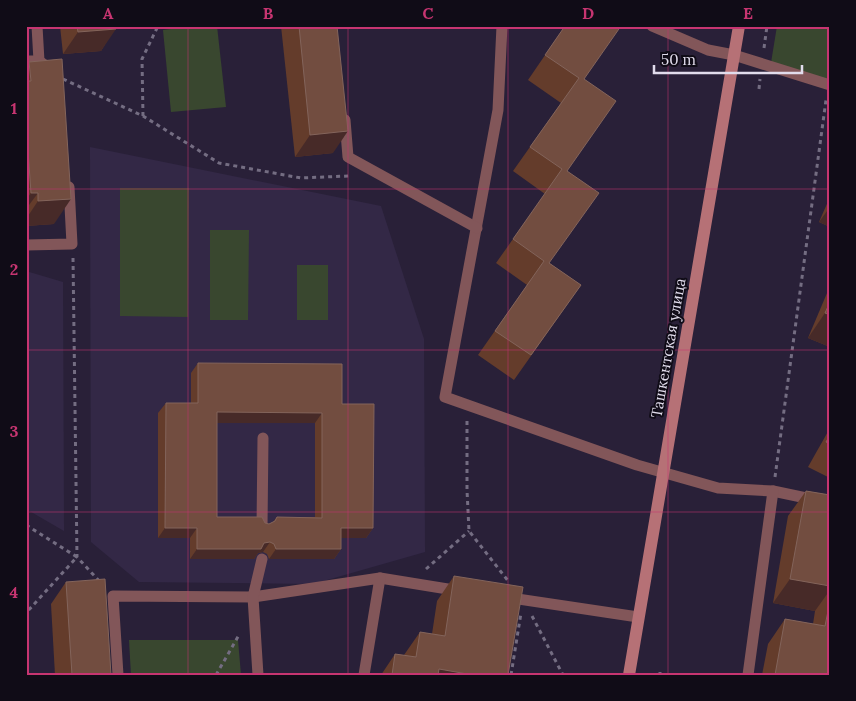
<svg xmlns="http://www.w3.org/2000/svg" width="856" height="701" viewBox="0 0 856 701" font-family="Lora,serif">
	<rect width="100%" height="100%" fill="#292038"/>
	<g fill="#332846">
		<path d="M90,147l291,59 43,133 1,213 -112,32 -174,-2 -48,-40z"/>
		<path d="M26,271l37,11 1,249 -38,-22z"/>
	</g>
	<g fill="#39472f">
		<path d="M195,26h22l9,81 -55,5 -8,-82z"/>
		<path d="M777,26h53v62l-60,-19z"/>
		<path d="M120,188h69l-1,129 -68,-1z"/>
		<path d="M210,230h39l-1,90h-38z"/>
		<rect x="297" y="265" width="31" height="55"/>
		<path d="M238,640l3,35h-110l-2,-35z"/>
	</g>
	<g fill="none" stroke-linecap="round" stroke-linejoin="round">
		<g stroke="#746d82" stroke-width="3" stroke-dasharray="4 4" stroke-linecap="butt">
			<path d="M764,48l3,-22"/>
			<path d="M63,79l80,37 76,47 82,15 48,-2"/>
			<path d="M759,89l1,-10"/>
			<path d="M143,116l-1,-57 16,-33"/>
			<path d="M73,258l4,299 24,26"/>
			<path d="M467,421v69l2,41 40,51"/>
			<path d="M775,477l51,-377"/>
			<path d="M26,525l51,32 -51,56"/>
			<path d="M426,569l43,-38"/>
			<path d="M532,616l31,59"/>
			<path d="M216,675l23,-40"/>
			<path d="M511,675l10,-62"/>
			<path d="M660,675v-3"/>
		</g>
		<g stroke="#825659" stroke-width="11">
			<path d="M37,26l2,35"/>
			<path d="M502,26l-4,84 -53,287 192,68 81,23 55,3 57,12"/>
			<path d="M652,26l56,24 26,5 96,30"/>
			<path d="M26,61h13l10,7"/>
			<path d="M345,120l3,37 129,71"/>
			<path d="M26,245l46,-1 -3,-57"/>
			<path d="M262,527l1,-89"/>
			<path d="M380,578l80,13"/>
			<path d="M505,597l133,20"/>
			<path d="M118,675l-5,-79 140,1 127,-19 -16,97"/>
			<path d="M258,675l-5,-78 9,-38"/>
			<path d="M748,675l25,-184"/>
		</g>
		<path stroke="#b67176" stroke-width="12" d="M629,675l110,-649"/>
	</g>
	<g fill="#643c2b" fill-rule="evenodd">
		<path d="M60,26h56l-15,25 -38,3z"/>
		<path d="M281,26h56l-4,127 -38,4z"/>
		<path d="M565,26l19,53 -35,184 32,22 -67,95 -36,-25 49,-70 -31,-22 49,-69 -32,-23 48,-68 -33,-23z"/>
		<path d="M29,62l25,162 -28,2v-160z"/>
		<path d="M830,197v30l-11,-5z"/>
		<path d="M830,286v61l-22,-9z"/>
		<path d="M198,363l144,41 31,124 -7,10h-25v11l-7,10h-65l-2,-5 -4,-2 -5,1 -4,6h-64v-21h-32v-125l8,-10h25v-30zM217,423h98v94h-38l-4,5 -4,2 -4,-1 -48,-6z"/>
		<path d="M830,428v50l-22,-11z"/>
		<path d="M806,491l24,4v180h-68l6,-31 17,-25 28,5 2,-13 -42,-8 15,-87z"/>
		<path d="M454,576l54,99h-127l14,-21 9,1 16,-23 12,2 5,-33z"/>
		<path d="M66,582l45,93h-56l-4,-71z"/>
	</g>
	<g fill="#472a28">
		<path d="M116,29l-15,22 -38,3 15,-22z"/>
		<path d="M348,131l-15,22 -38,4 15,-22z"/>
		<path d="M31,193h7l-12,16v-9z"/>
		<path d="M71,199l-17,25 -28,2v-7l12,-18z"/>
		<path d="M830,207v20l-11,-5z"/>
		<path d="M825,313l5,2v32l-22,-9z"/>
		<path d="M217,412l105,1 -7,10h-105z"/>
		<path d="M165,528h32l-7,10h-32z"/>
		<path d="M341,528h32l-7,10h-32z"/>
		<path d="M270,542l-7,10 -5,1 -4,6h-64l7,-10 67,-6z"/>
		<path d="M276,549h65l-7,10h-65z"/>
		<path d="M790,579l40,7v4l-15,21 -42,-8z"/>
		<path d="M439,669l34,6h-37z"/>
	</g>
	<g fill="#724d40" stroke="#83645b" fill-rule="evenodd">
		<path d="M77,26h39v3l-38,3z"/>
		<path d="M299,26h38l11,105 -38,4z"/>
		<path d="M565,26h56l-37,53 32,22 -49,70 32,22 -50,70 32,22 -50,70 -36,-24 49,-70 -31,-22 49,-70 -32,-22 49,-69 -34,-23z"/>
		<path d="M62,59l9,140 -33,2v-8h-7l-5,-71v-41h5l-2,-19z"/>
		<path d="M830,302v13l-5,-2z"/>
		<path d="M198,363l144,1v40h32l-1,124h-32v21h-65l-2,-5 -4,-2 -6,1 -3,6h-64v-21h-32l1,-125h32zM217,412l105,1v105l-45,-1 -2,4 -6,3 -4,-1 -3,-6h-45z"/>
		<path d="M830,435v9l-4,-2z"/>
		<path d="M806,491l24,4v91l-40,-7z"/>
		<path d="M454,576l69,11 -15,88h-35l-34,-6 -1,6h-46l3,-21 21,3 4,-25 25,4z"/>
		<path d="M105,579l6,96h-39l-6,-93z"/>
		<path d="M830,601v74h-55l10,-56 40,7z"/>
	</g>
	<path fill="none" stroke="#c73571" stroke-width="1" stroke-opacity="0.55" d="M188,26v649M348,26v649M508,26v649M668,26v649M26,189h804M26,350h804M26,512h804"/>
	<g text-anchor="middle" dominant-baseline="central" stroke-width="4" stroke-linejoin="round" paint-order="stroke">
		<g font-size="15" fill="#e1dcec" stroke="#100c17">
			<text transform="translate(668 348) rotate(-80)">Ташкентская улица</text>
		</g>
	</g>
	<rect width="856" height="701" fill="none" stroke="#100c17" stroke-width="55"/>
	<path d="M654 65v8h148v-8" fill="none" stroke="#e1dcec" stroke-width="2.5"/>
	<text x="661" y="65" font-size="15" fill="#e1dcec" stroke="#100c17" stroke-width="4" paint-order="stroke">50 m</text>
	<rect x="28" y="28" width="800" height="646" fill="none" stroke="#c73571" stroke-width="2"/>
	<g font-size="16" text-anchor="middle" font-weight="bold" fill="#c73571">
		<text x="108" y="19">A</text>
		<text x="268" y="19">B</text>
		<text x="428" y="19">C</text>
		<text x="588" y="19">D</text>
		<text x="748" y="19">E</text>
		<text x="14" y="114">1</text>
		<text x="14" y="275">2</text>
		<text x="14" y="437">3</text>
		<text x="14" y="598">4</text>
	</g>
</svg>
